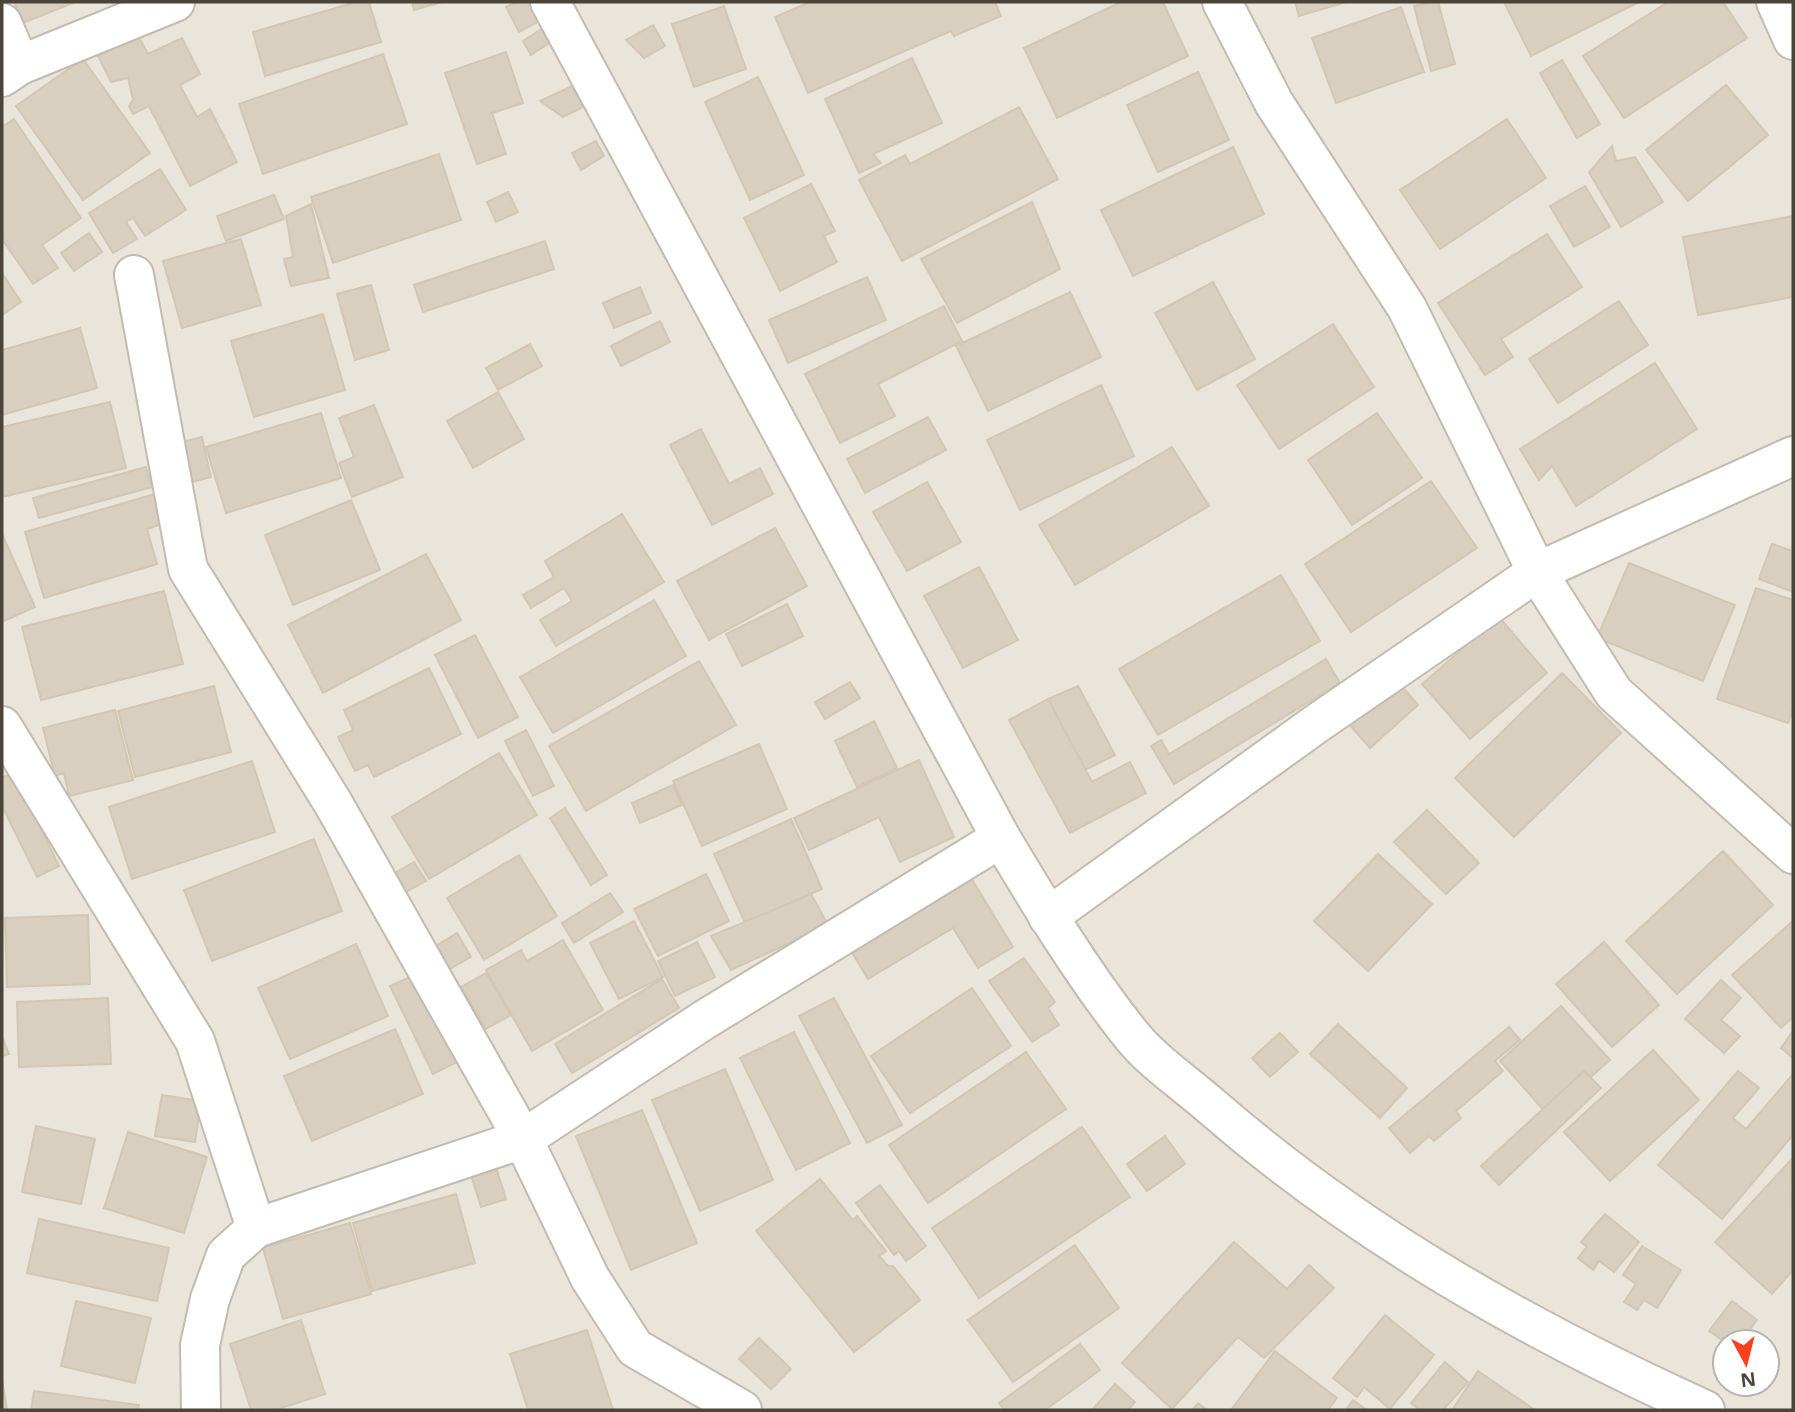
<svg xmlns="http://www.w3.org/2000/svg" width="1795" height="1412" viewBox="0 0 1795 1412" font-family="'Open Sans',sans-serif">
	<rect width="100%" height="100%" fill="#f6f3ec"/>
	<path fill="#eae5da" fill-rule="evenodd" d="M2,2h1791v1408h-1791zM1725,1342h42v42h-42z"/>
	<g fill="#d8cfc1" stroke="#d3c7b4" stroke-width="2">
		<path d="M14,2h61l-52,21z"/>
		<path d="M356,2h13l12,40 -116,34 -12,-44z"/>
		<path d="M412,2h30l-28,8z"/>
		<path d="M517,2h12l10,19 -20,11 -13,-25z"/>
		<path d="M810,2h185l6,14 -47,20 -3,-5 -143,62 -33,-76z"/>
		<path d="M1121,2h42l25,54 -131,62 -33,-70z"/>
		<path d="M1295,2h51l-47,14z"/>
		<path d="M1432,2h6l17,62 -24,7 -17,-65z"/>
		<path d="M1504,2h135l-108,54z"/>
		<path d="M1668,2h55l24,36 -123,80 -41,-62z"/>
		<path d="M724,6l22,63 -52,18 -22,-63z"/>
		<path d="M1401,7l23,65 -88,31 -24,-65z"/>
		<path d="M653,25l12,21 -21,12 -18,-18z"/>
		<path d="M543,28l9,13 -21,14 -8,-14z"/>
		<path d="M135,30l13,24 34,-16 18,36 -20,11 17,32 13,-8 27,53 -47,24 -41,-80 -16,8 -4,-8 4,-6 -5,-22 -17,4 -16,-32z"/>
		<path d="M506,52l17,51 -31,10 14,41 -29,10 -32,-91z"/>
		<path d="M383,54l24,70 -144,50 -24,-70z"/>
		<path d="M912,58l30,65 -69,31 8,9 -22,10 -34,-74z"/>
		<path d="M83,59l67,94 -67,47 -67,-94z"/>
		<path d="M1562,60l38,64 -23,14 -37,-65z"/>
		<path d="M1198,72l31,68 -71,32 -31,-67z"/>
		<path d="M758,77l46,98 -54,25 -45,-98z"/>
		<path d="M1726,85l42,50 -80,66 -42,-51z"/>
		<path d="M572,86l11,21 -20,10 -23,-16z"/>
		<path d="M1019,107l39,72 -156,82 -43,-81 46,-25 5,9z"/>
		<path d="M14,119l67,99 -39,27 16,23 -25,16 -31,-45v-112z"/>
		<path d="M1507,119l39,59 -106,71 -40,-59z"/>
		<path d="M596,141l8,15 -23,14 -9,-17z"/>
		<path d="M1612,146l4,15 19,-4 28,45 -42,25 -32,-55z"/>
		<path d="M1233,147l31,67 -131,62 -32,-66z"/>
		<path d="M439,154l22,66 -128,43 -22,-66z"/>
		<path d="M160,169l26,41 -41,26 -12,-18 -7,4 11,17 -24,14 -24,-40z"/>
		<path d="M811,184l24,47 -11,5 13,26 -57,29 -36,-73z"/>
		<path d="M1585,186l25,41 -36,20 -24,-41z"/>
		<path d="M508,192l10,20 -22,10 -9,-20z"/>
		<path d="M274,195l10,24 -58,22 -9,-25z"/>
		<path d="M1032,202l28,67 -103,54 -36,-64z"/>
		<path d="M311,204l18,74 -38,8 -7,-27 9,-2 -7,-41z"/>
		<path d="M1793,216v81l-95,18 -15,-78z"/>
		<path d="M89,233l13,19 -28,19 -13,-18z"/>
		<path d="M1547,234l35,53 -81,52 12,18 -28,18 -47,-72z"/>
		<path d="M241,239l20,66 -79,23 -19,-67z"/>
		<path d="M545,241l9,28 -131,43 -9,-27z"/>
		<path d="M2,273l19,29 -19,13z"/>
		<path d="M867,277l19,43 -98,43 -19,-43z"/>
		<path d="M1213,282l42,77 -58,31 -42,-77z"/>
		<path d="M371,285l18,65 -34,10 -18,-66z"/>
		<path d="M640,287l11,26 -37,15 -11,-25z"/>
		<path d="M1070,292l31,65 -113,54 -32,-65z"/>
		<path d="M1619,301l29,44 -90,58 -29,-44z"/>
		<path d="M944,306l18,35 -84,43 17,32 -55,27 -35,-69z"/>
		<path d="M323,314l22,76 -91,27 -23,-76z"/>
		<path d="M660,321l10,21 -49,24 -10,-20z"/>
		<path d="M1333,324l41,63 -95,62 -42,-64z"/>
		<path d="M80,328l17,60 -95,27v-65z"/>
		<path d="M530,344l12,22 -44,24 -12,-22z"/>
		<path d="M1655,363l42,66 -121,77 -24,-40 -13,14 -19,-31z"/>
		<path d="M1101,385l33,71 -114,54 -33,-70z"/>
		<path d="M498,392l26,47 -51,29 -26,-47z"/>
		<path d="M110,402l16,66 -124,29v-70z"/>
		<path d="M374,405l29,72 -51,20 -13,-34 15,-6 -15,-39z"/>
		<path d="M321,413l20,65 -115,35 -20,-66z"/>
		<path d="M1377,413l45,65 -70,47 -44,-65z"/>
		<path d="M928,417l18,33 -81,43 -18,-34z"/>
		<path d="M701,429l28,55 31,-16 13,26 -61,31 -42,-80z"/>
		<path d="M202,437l9,40 -23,6 -10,-40z"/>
		<path d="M1172,447l37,59 -134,79 -36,-60z"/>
		<path d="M146,467l6,20 -113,31 -6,-20z"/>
		<path d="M1431,481l46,67 -126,84 -46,-68z"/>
		<path d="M927,482l34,60 -54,29 -34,-59z"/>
		<path d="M158,493l4,31 -15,5 10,35 -113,34 -19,-66z"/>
		<path d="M351,500l29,70 -87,35 -28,-70z"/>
		<path d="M622,514l42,68 -108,64 -16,-26 32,-19 -8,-13 -33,20 -8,-13 31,-18 -9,-16z"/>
		<path d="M775,528l32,58 -98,54 -32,-59z"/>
		<path d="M2,534l33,73 -33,15z"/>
		<path d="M1772,544l21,7v41l-34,-13z"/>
		<path d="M426,554l35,66 -138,73 -35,-68z"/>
		<path d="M1629,563l106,42 -32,76 -106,-43z"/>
		<path d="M979,567l39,73 -55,28 -39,-72z"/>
		<path d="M1281,575l39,66 -162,94 -39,-66z"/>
		<path d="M1756,588l37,12v108l-5,15 -71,-24z"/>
		<path d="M164,591l19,73 -142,36 -19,-73z"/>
		<path d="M654,600l32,56 -133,77 -33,-56z"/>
		<path d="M787,604l16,32 -61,30 -16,-32z"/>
		<path d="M1499,617l48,56 -77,66 -48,-55z"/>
		<path d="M475,635l43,82 -40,21 -43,-83z"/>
		<path d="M1326,659l14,24 -166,101 -23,-38 10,-6 8,14z"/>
		<path d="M699,661l37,64 -150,86 -37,-65z"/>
		<path d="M429,668l32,66 -87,43 -6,-12 -13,6 -17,-34 15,-7 -9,-20z"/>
		<path d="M1562,673l59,60 -107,104 -59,-59z"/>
		<path d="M1397,681l21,24 -48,43 -22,-25z"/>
		<path d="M850,682l10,16 -35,21 -10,-17z"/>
		<path d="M214,686l17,66 -96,25 -17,-66z"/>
		<path d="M1078,686l37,69 -32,16 -35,-72z"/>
		<path d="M1048,699l44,83 38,-20 16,31 -76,40 -61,-113z"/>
		<path d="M115,710l18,70 -64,16 -5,-23 -9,3 -12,-48z"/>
		<path d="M874,721l23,47 -40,19 -22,-46z"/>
		<path d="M526,730l28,56 -21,10 -28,-55z"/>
		<path d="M759,744l28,65 -85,37 -29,-65z"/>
		<path d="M499,753l38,62 -108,64 -37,-62z"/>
		<path d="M919,760l35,77 -54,25 -21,-45 -70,33 -15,-32z"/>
		<path d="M252,761l23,71 -143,47 -23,-72z"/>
		<path d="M13,772l46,94 -22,11 -35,-71v-28z"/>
		<path d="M673,785l9,20 -42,18 -8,-20z"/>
		<path d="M565,808l42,67 -16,10 -41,-67z"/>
		<path d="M1427,810l52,53 -33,31 -52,-52z"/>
		<path d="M791,819l31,70 -77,34 -31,-69z"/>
		<path d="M314,839l28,72 -130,50 -28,-71z"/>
		<path d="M1723,851l50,54 -96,89 -51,-53z"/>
		<path d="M1378,854l54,50 -64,67 -54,-50z"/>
		<path d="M519,855l38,61 -73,44 -37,-62z"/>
		<path d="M414,862l12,19 -22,12 -11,-19z"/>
		<path d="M965,868l48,79 -35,21 -25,-40 -85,51 -23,-38z"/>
		<path d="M706,874l23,47 -71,35 -24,-47z"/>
		<path d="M610,893l13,19 -49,31 -12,-20z"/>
		<path d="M811,894l17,31 -97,45 -20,-34z"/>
		<path d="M88,915l2,69 -83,3 -2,-69z"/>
		<path d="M634,921l29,56 -44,22 -29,-56z"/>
		<path d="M1793,921v96l-12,11 -49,-53z"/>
		<path d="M457,933l14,24 -23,13 -14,-23z"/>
		<path d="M563,940l40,70 -71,41 -46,-81 35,-20 6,11z"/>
		<path d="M697,942l18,35 -40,19 -17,-35z"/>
		<path d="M1604,942l55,63 -47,42 -56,-63z"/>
		<path d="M356,944l32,72 -98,43 -32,-71z"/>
		<path d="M1024,958l31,44 -7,6 11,17 -27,17 -43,-61z"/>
		<path d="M421,972l42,87 -30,15 -43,-88z"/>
		<path d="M486,973l25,42 -25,14 -25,-42z"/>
		<path d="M662,979l17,29 -107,65 -17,-29z"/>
		<path d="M1721,980l20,18 -20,22 19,16 -16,17 -39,-34z"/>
		<path d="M972,988l39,58 -101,67 -39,-57z"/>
		<path d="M108,998l3,66 -92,3 -2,-65z"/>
		<path d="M834,998l68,127 -35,18 -68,-127z"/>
		<path d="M1561,1006l49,54 -62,55 -48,-54z"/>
		<path d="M1338,1024l69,64 -27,30 -70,-64z"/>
		<path d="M1509,1027l11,13 -25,21 8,10 -47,40 5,7 -27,23 -5,-5 -19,17 -21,-25z"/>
		<path d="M395,1029l28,65 -111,47 -28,-65z"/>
		<path d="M1793,1031v27l-12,-10z"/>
		<path d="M794,1032l56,111 -54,27 -56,-112z"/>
		<path d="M1280,1033l18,19 -28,25 -18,-19z"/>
		<path d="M2,1037l7,17 -7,2z"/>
		<path d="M1653,1050l46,50 -89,81 -46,-49z"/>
		<path d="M1026,1052l40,57 -138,94 -39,-58z"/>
		<path d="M725,1069l48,111 -73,31 -48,-111z"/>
		<path d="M1584,1071l17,17 -102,97 -18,-19z"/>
		<path d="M1738,1071l21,17 -26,30 13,11 47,-55v61l-71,84 -64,-54z"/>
		<path d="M162,1095l39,6 -6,41 -40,-6z"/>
		<path d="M642,1110l55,133 -66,27 -55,-134z"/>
		<path d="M36,1126l59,13 -14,65 -59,-12z"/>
		<path d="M1082,1127l48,70 -151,101 -47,-70z"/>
		<path d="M128,1132l79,25 -23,76 -80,-25z"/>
		<path d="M1165,1136l20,28 -38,27 -20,-27z"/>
		<path d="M1791,1160l2,110 -21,24 -57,-52z"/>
		<path d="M495,1164l11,35 -25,8 -11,-35z"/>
		<path d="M820,1179l33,41 4,-4 29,35 -7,5 9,10h5l27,34 -66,52 -98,-121z"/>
		<path d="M880,1185l46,61 -20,15 -7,-10 -5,4 -38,-52z"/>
		<path d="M456,1194l19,69 -103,28 -19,-68z"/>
		<path d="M1605,1214l34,28 -25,30 -15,-11 -6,9 -15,-12 9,-11 -6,-5z"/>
		<path d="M39,1219l130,29 -12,53 -130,-28z"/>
		<path d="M350,1223l21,71 -88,25 -20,-71z"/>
		<path d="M1234,1242l53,47 22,-24 25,23 -70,70 -26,-21 -66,72 -50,-46z"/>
		<path d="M1075,1245l44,63 -106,74 -45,-62z"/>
		<path d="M1642,1246l39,24 -24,38 -13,-8 -7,10 -13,-8 12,-18 -13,-9z"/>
		<path d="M76,1301l75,17 -16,65 -74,-17z"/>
		<path d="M1732,1301l25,19 -16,22h-16l-16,-11z"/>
		<path d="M1385,1315l49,40 -44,54 -26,-22 -7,10 -24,-19z"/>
		<path d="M301,1320l24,74 -50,16h-24l-21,-66z"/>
		<path d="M587,1330l26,80h-85l-18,-56z"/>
		<path d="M759,1338l32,31 -20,20 -32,-30z"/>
		<path d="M1080,1344l20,26 -55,40h-41l-5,-7z"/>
		<path d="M1275,1351l62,47 -9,12h-97z"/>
		<path d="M1445,1362l23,20 -25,28h-23l-9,-7z"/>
		<path d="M1478,1371l57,39h-83z"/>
		<path d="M2,1379l5,31h-5z"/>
		<path d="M1115,1384l20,18 -7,8h-36z"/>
		<path d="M34,1391l105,14 -1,5h-107z"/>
		<path d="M1353,1400l14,10h-21z"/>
		<path d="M1198,1403l9,7h-15z"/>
	</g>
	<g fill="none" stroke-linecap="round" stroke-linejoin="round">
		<g stroke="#c2bbae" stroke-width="42">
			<g id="minor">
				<path d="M1222,2l52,101 133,205 130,264 77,121 179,161"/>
				<path d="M1776,2l17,38"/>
				<path d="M2,23l18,42 -18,12"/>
				<path d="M20,65l155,-63"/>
				<path d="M134,275l54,294 145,234 190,336 67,139 45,70 107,62"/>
				<path d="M2,726l193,315 61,187"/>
				<path d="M1048,917l268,-193 221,-152 256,-116"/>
				<path d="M201,1410l-1,-65 10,-46 16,-44 30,-27 267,-89 181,-119 297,-182"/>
			</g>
		</g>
		<g stroke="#c2bbae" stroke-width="42">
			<path id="tertiary" d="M550,2l451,836c40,67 82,137 131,198 21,26 54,48 79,70 147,128 317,224 494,304"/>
		</g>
		<use href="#minor" stroke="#fff" stroke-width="38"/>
		<use href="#tertiary" stroke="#fff" stroke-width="38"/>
	</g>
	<rect width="1795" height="1412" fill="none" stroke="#4b4439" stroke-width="7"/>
	<g transform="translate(1746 1363) rotate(173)"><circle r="33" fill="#ffffff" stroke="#b7b4b0" stroke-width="2"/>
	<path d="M0-5L12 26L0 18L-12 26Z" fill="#fc3f1d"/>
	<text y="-10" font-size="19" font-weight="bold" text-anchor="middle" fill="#4b4439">N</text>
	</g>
</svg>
